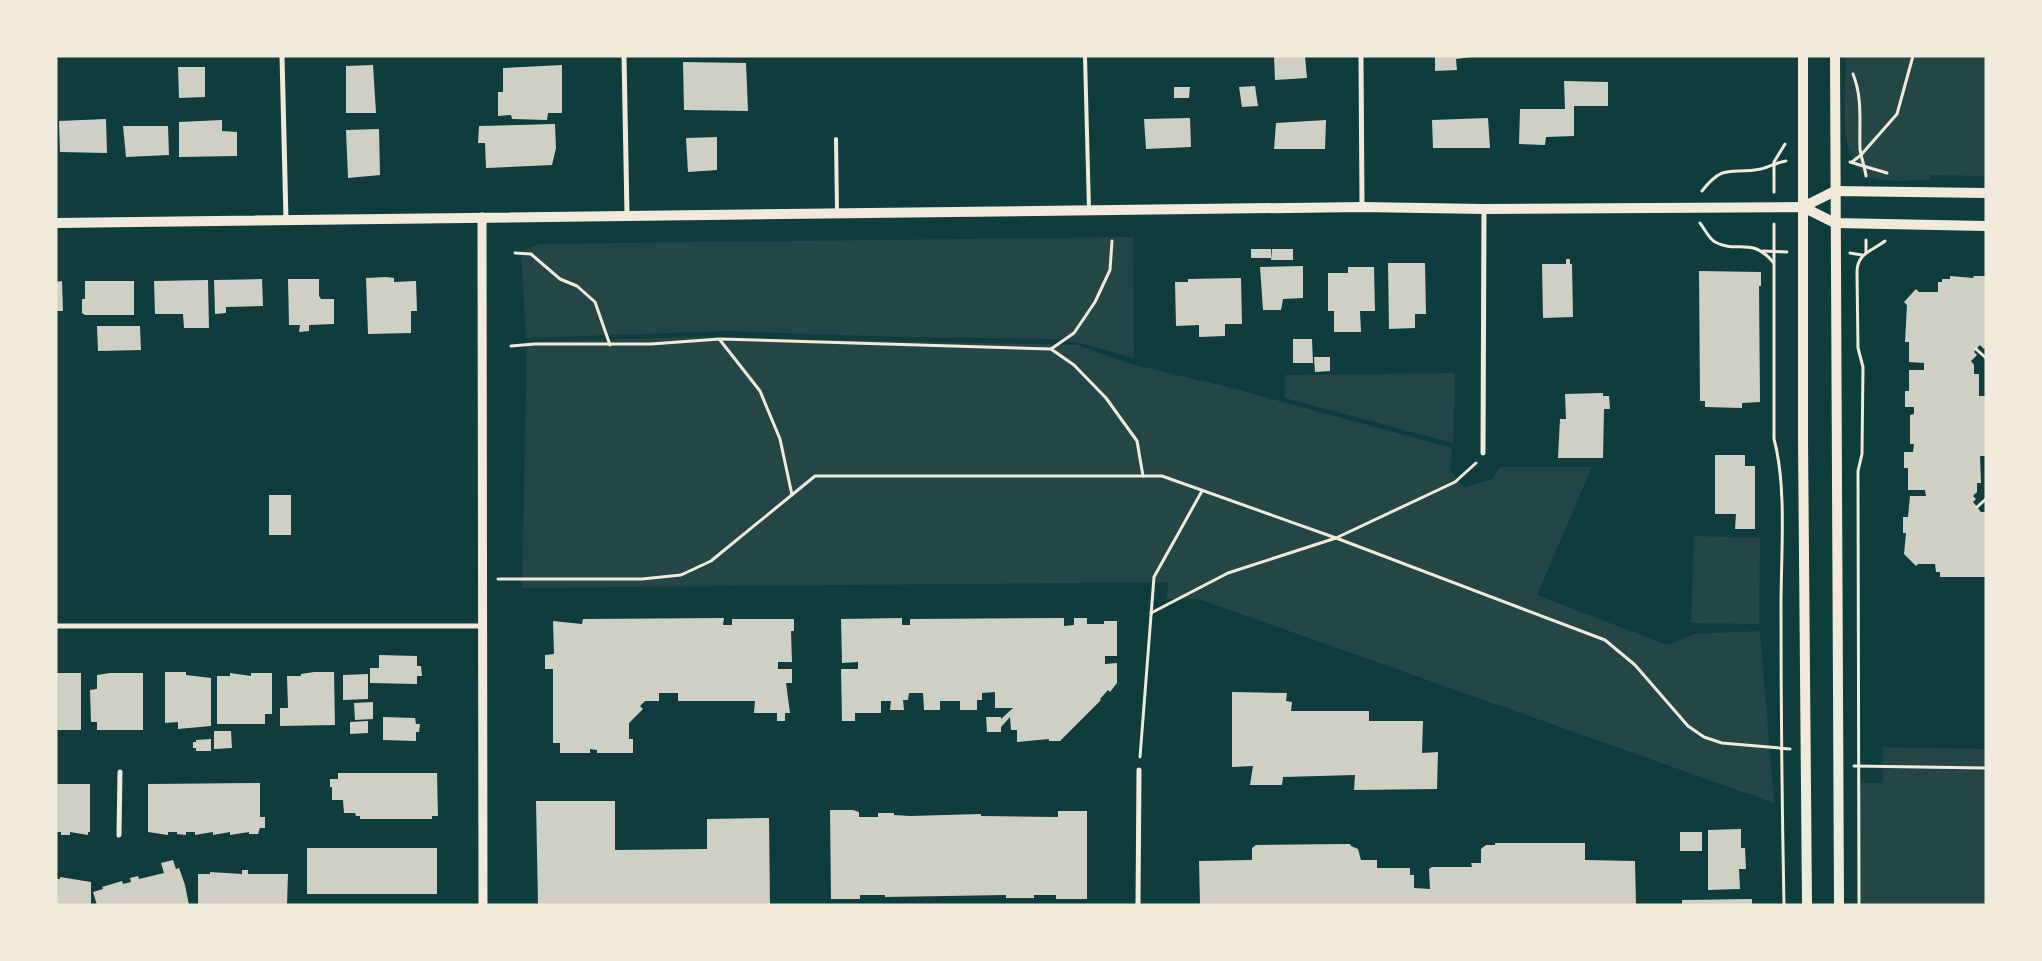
<svg xmlns="http://www.w3.org/2000/svg" width="2042" height="961" viewBox="0 0 2042 961" font-family="'Alegreya Sans',sans-serif">
	<rect width="100%" height="100%" fill="#0f3d3e"/>
	<g fill="#244646">
		<path d="M1846,56h140v120l-55,-1 -1,5c-18,0 -40,3 -58,-2 -37,-12 -26,-90 -26,-122z"/>
		<path d="M1133,237l1,121 -58,-16 -22,-3 -155,-2 -172,-6 -201,7 -5,-87 19,-7z"/>
		<path d="M697,337l381,8 48,18 102,24 224,61 -2,23 14,16 27,-7 9,-13h92l-55,128 130,50 27,-11 66,-3 14,172 -575,-204h-33l3,-17 -647,6 5,-246z"/>
		<path d="M1455,373l-2,70 -168,-45v-23z"/>
		<path d="M1694,536l66,2 -1,86 -68,-1z"/>
		<path d="M1883,747l103,2v156h-126l-1,-122h24z"/>
	</g>
	<g fill="#cfcfc3">
		<path d="M1274,56h31l2,22 -32,2z"/>
		<path d="M1435,56h37v1l-16,2 1,11 -22,1z"/>
		<path d="M683,62l63,1 2,48 -64,-1z"/>
		<path d="M373,65l3,48h-30v-47z"/>
		<path d="M562,65v48h-14l-1,7 -35,-1 -1,-4 -13,1v-24h5v-24z"/>
		<path d="M178,67h27v30l-26,1z"/>
		<path d="M1564,81l44,1v24h-34v30l-28,1 -1,8 -26,-1 1,-35h45z"/>
		<path d="M1255,86l3,20 -16,1 -3,-20z"/>
		<path d="M1174,87h16l-1,11h-15z"/>
		<path d="M1190,118l1,29 -45,2 -2,-30z"/>
		<path d="M1488,118l2,30h-57l-1,-28z"/>
		<path d="M106,119l1,34 -47,-1 -1,-31z"/>
		<path d="M222,120v11l15,1v24l-58,1v-35z"/>
		<path d="M1326,120l-1,29h-51l2,-26z"/>
		<path d="M555,124l1,24 -4,17 -66,3 -1,-25h-7l1,-17z"/>
		<path d="M123,126h45l1,29 -43,2z"/>
		<path d="M379,129l1,46 -32,3 -2,-48z"/>
		<path d="M717,137v33l-29,2 -2,-34z"/>
		<rect x="1251" y="249" width="20" height="9"/>
		<path d="M1272,249h21v11h-22z"/>
		<path d="M1566,259h4v5h2l1,53 -30,1 -1,-54h24z"/>
		<path d="M1388,263h37l1,51h-11v14l-26,1z"/>
		<path d="M1303,266v32l-20,1 -2,11h-18l-3,-43z"/>
		<path d="M1348,267h26l1,44h-15l1,21h-27v-21h-6v-38h20z"/>
		<path d="M1699,271l62,1v14h-2l1,116 -18,1v5l-37,-1v-6h-5z"/>
		<path d="M1950,276l24,2 -1,-2h13v71l-2,2 -4,-4 -4,4 -2,3 3,3 -6,6 3,4v9h5v22h6v60h-5l1,27h-4v9l-4,4 3,3 -3,3 8,10h5v65h-46v-5h-4l-1,-8h-17l-2,2 -12,-12 2,-21h-3v-16h5l2,-21h16l-1,-6h-17v-22h-4v-16h9l1,-8h-4v-29l4,-1v-7h-9v-16h4v-21h15v-7l-15,-1v-20h-4l2,-37 -3,-3 12,-13 3,3h19v-10h4v-3h8z"/>
		<path d="M386,277l8,1v4l22,-1 1,30h-6v22l-43,1 -2,-56z"/>
		<path d="M1241,278l1,46h-17v12l-26,1v-12l-23,1 -1,-44h13v-3z"/>
		<path d="M262,279l1,27 -37,1v6l-11,1 -1,-34z"/>
		<path d="M288,279h31v17l2,3h13v25l-25,1v6l-10,1 1,-7h-11z"/>
		<path d="M208,280l1,48h-25l-1,-14h-28l-1,-33z"/>
		<path d="M62,281l1,30h-7v-29z"/>
		<path d="M85,281h49v34h-49l-3,-2v-14h3z"/>
		<path d="M97,326h43l1,24 -43,1z"/>
		<path d="M1293,339h19l1,24h-20z"/>
		<path d="M1314,357h16v14l-15,1z"/>
		<path d="M1603,393v3h6l1,13h-6l-1,49h-45l2,-39h6l-1,-25z"/>
		<path d="M1715,455h30v11h10v63h-20l1,-15h-21z"/>
		<rect x="269" y="495" width="22" height="40"/>
		<path d="M724,618l-1,7h9v-6h62v12h-3l1,31h-14v7h14v14h-6l4,30h-5v8h-8v-8h-23l1,-12h-77v-8h-19v8h-14l-5,5 3,3 -14,14v16h4v14h-36v-3l-7,-1v4h-30v-10h-7v-74h-8v-14l9,-1 -1,-33 29,3 1,-5z"/>
		<path d="M902,618v7h8v-6l154,-1v8l10,-1v-7h13v6h17v-3h13v35h-12v8l12,-1v20l-7,9 -2,-2 -8,9 1,1 -41,41h-11v-2l-32,3v-12h-6l-1,-13 -9,10v5h-14l-1,-15h15v2l12,-11h-18v-16l-13,1v7h-5v10h-17v-9h-20v9h-16l-1,-17h-14l-1,7h-5l1,10h-14l1,-9h-10v12h-26v8h-13l-1,-52h17v-7l-16,1 -1,-44z"/>
		<path d="M379,655l38,1v10h4l1,10h-5v8l-47,-1v-15h9z"/>
		<path d="M165,672h21v3l25,3v48l-33,3v-7l-13,1z"/>
		<path d="M314,672h20l1,53 -55,1v-18h8l-1,-32h14v-2z"/>
		<rect x="56" y="673" width="25" height="57"/>
		<path d="M110,673h33v57h-46v-8h-6l-1,-32 7,-1v-14z"/>
		<path d="M230,673l21,3v-3h21v41h-7v10h-48v-48h13z"/>
		<path d="M368,674v25l-25,1v-25z"/>
		<path d="M1232,692l55,1 -1,8 6,1 -1,9h78v10h54l-1,32 16,-1 -1,37 -83,1 1,-15 -72,2 -1,8h-32l3,-19 -21,1z"/>
		<path d="M373,702v17l-18,1 -1,-17z"/>
		<path d="M383,717l32,1 1,6h4l-1,8h-3v9l-33,-1z"/>
		<path d="M368,721v12l-18,1v-12z"/>
		<path d="M214,731h17l1,17 -18,1z"/>
		<path d="M211,739v12h-15v-3h-3v-6h3v-2z"/>
		<path d="M338,773h99l1,43h-6v3h-72v-3h-4l-1,-3h-11l-1,-13h-11v-13h-2v-8h8z"/>
		<path d="M260,783v34h5v11h-5l-2,6h-9v-2l-19,3v-3l-17,3v-3l-18,3v-3h-9v3l-9,-1v-2h-9v3l-20,-3v-48z"/>
		<path d="M56,784h34v48h-2v3l-18,-3v3h-9v-3h-5z"/>
		<path d="M536,801h79v49l92,-1v-30l62,-1 1,87h-232z"/>
		<path d="M830,810h23l6,2v5h19v-4h16v2l16,1 71,-2v2l77,1v-6h29v88h-31v-4h-22v3h-28v-3l-121,2v-2h-25v4h-29z"/>
		<path d="M1741,829v19h4l1,21h-7l1,20 -32,1v-60z"/>
		<rect x="1680" y="832" width="22" height="19"/>
		<path d="M1495,843h90v17l50,1 1,44h-436l-1,-44 53,-1v-12l4,-3 94,-1 1,2 7,3 3,11h16v8h33v7h4v13l16,1 -1,-20 3,-2h40l-1,-4h10v-14l5,-4h9z"/>
		<rect x="307" y="848" width="130" height="46"/>
		<path d="M173,860l3,9 3,-1 6,17 4,20h-92l-4,-13 10,-3 -1,-2 20,-6 1,3 8,-2 -1,-4 8,-2 1,3 25,-6 -3,-10z"/>
		<path d="M242,870h6v4h40l-1,31h-89v-31h12v-2l32,2z"/>
		<path d="M60,877l31,5v23h-35v-26h4z"/>
		<path d="M1752,899v6h-70v-5z"/>
	</g>
	<g fill="none" stroke-linecap="round" stroke-linejoin="round">
		<g stroke="#f1e9da" stroke-width="3">
			<path d="M1853,74c10,25 6,49 7,75 1,9 5,18 6,27"/>
			<path d="M1850,162l37,11"/>
			<path d="M1852,162l9,-7 36,-41 16,-58"/>
			<path d="M1702,191c23,-29 29,-16 59,-22 9,-2 16,-7 25,-8"/>
			<path d="M1774,192v-30l11,-18"/>
			<path d="M1700,223c4,5 9,16 15,19 22,12 36,-6 58,20"/>
			<path d="M1774,224v215c13,48 7,115 7,166 0,100 1,200 3,300"/>
			<path d="M1763,251l24,1"/>
			<path d="M1866,252v-12"/>
			<path d="M515,253l16,1 29,25 17,7 18,16 15,43"/>
			<path d="M1850,253l12,2"/>
			<path d="M720,340l40,51 20,48 12,56"/>
			<path d="M511,346l24,-2h116l69,-5 331,10 23,16 32,33 31,43 6,35"/>
			<path d="M1051,349l23,-16 21,-31 15,-32 2,-29"/>
			<path d="M1976,349l10,9"/>
			<path d="M1977,507l9,-8"/>
			<path d="M498,579h144l39,-4 30,-14 104,-85h347l174,62 269,102 30,25 53,61 16,11 18,6 68,6"/>
			<path d="M1151,613l77,-40 108,-35 119,-56 21,-19"/>
			<path d="M1140,757l14,-180 48,-86"/>
			<path d="M1854,766l132,2"/>
			<path d="M1859,905l-1,-434 4,-17 1,-87 -5,-19 -1,-76c0,-19 15,-21 28,-31"/>
		</g>
		<g stroke="#f1e9da" stroke-width="4">
			<path d="M1085,56l4,154"/>
			<path d="M836,139l1,73"/>
		</g>
		<g stroke="#f1e9da" stroke-width="5">
			<path d="M282,56l4,164"/>
			<path d="M624,56l3,159"/>
			<path d="M1361,56l1,151"/>
			<path d="M1483,453l1,-244"/>
			<path d="M56,626h426"/>
			<path d="M119,835l1,-63"/>
			<path d="M1138,905l1,-135"/>
		</g>
		<path stroke="#f1e9da" stroke-width="9" d="M482,217l1,688"/>
		<g stroke="#f1e9da" stroke-width="10">
			<path d="M1803,56v383l4,466"/>
			<path d="M1835,56l4,849"/>
			<path d="M1803,207l32,-16 151,2"/>
			<path d="M56,223l1306,-16 122,2 319,-2 32,16 151,3"/>
		</g>
	</g>
	<rect width="2042" height="961" fill="none" stroke="#f1e9da" stroke-width="115"/>
</svg>
